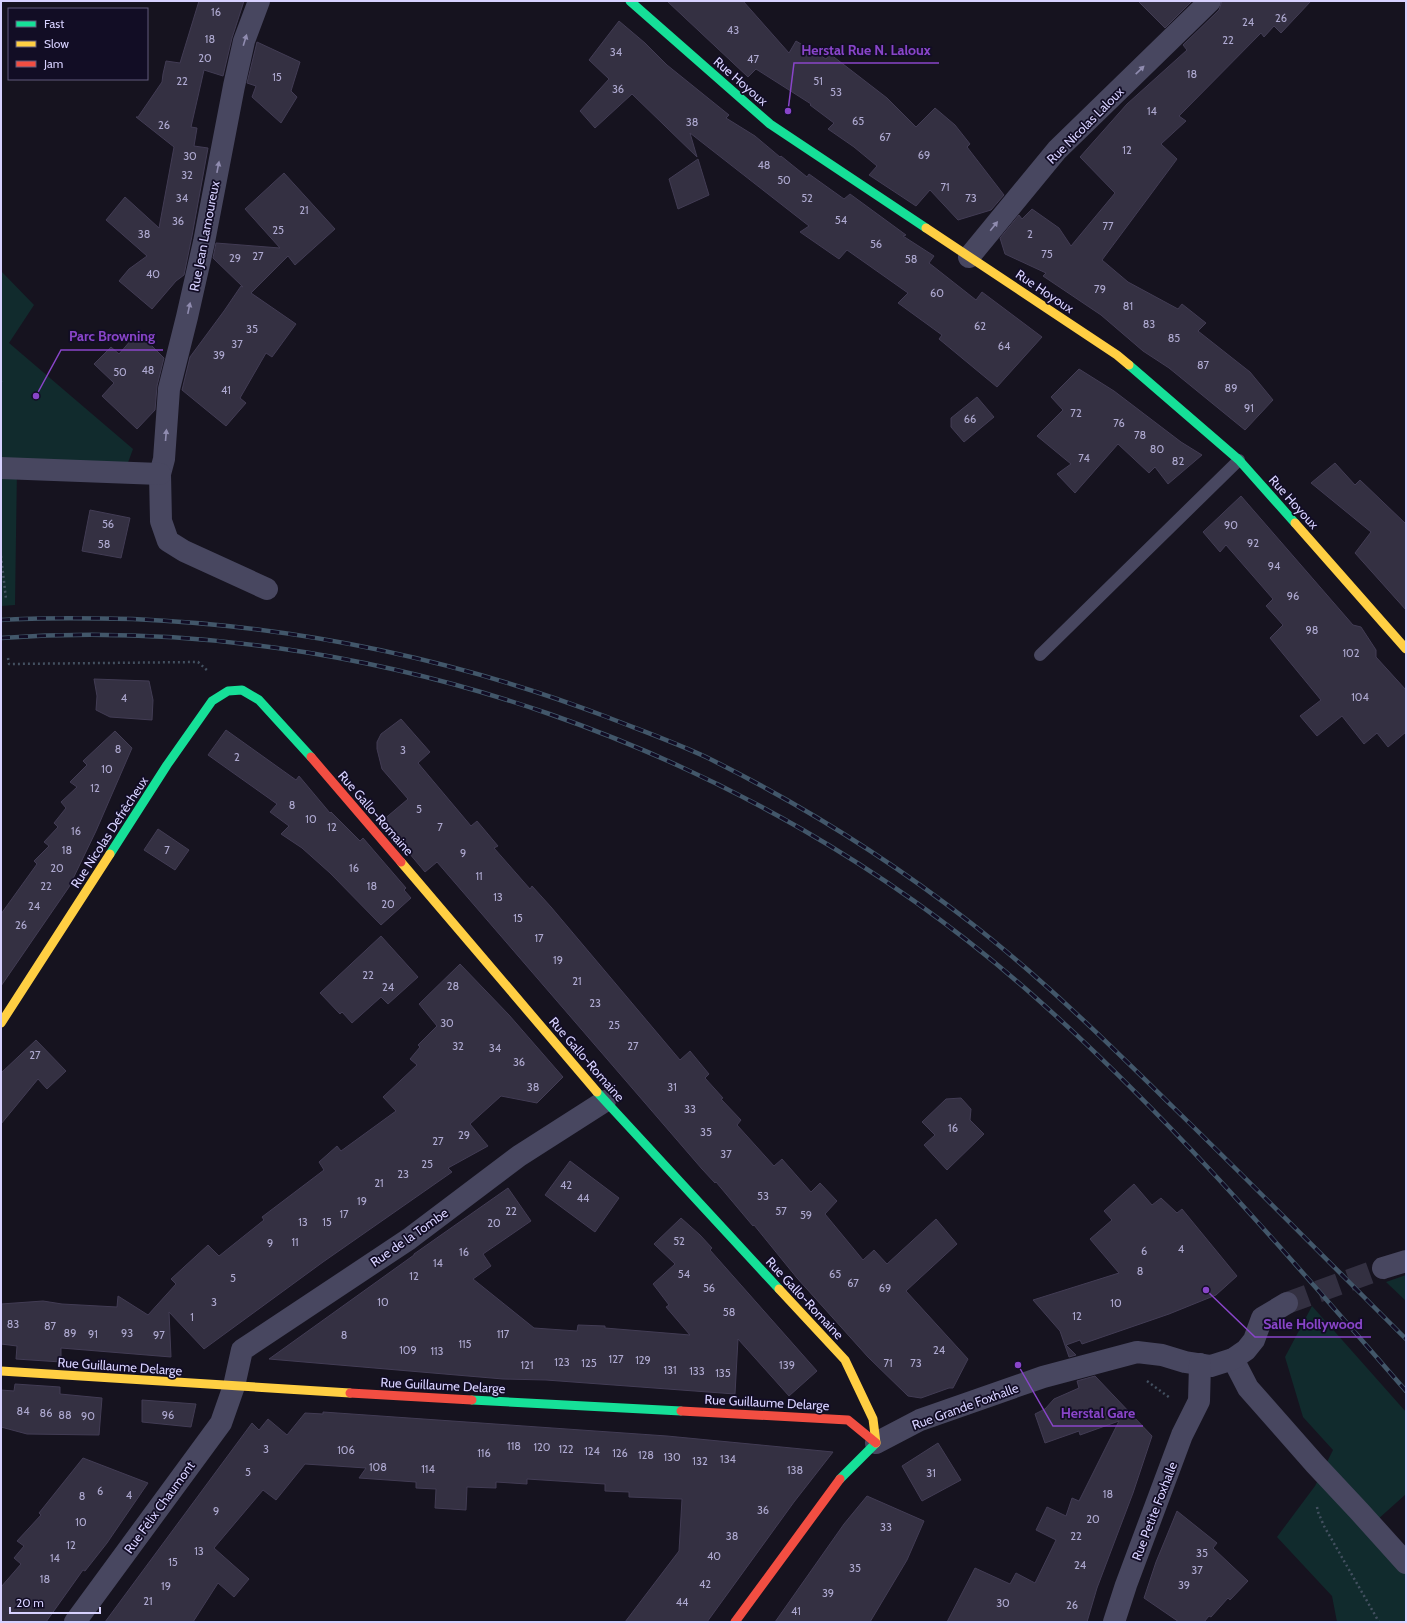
<svg xmlns="http://www.w3.org/2000/svg" width="1407" height="1623" viewBox="0 0 1407 1623" font-family="Cabin,sans-serif">
	<rect width="100%" height="100%" fill="#16131f"/>
	<g fill="#112b2d">
		<path d="M1,271l33,34 -25,38 124,106 -7,19h-109l-2,137 -14,1z"/>
		<path d="M1406,1275v26l-20,-19z"/>
		<path d="M1312,1306l94,106v82l-39,35 39,43v50h-69l-5,-26 -55,-59 38,-51 18,-36 -30,-33 -18,-60z"/>
	</g>
	<g fill="#343042" stroke="#423c54">
		<path d="M199,1h45l-12,37 -9,38 -19,-6 -13,57 6,1 -3,18 14,2 -16,88 -8,39 -8,6 -24,28 -33,-28 10,-12 18,-13 -41,-36 19,-23 34,31 15,-81 -38,-30h2l24,-35 1,-8 3,-13 14,2z"/>
		<path d="M667,1h76l46,52 7,-12 30,18 4,-5 57,44 29,29 19,-19 20,17 15,19 -3,3 37,48 -13,15 -33,10 -28,-30 -14,16 -47,-31 8,-9 -23,-19 -26,-18 6,-6 -24,-18 1,-1 -55,-35 -8,8z"/>
		<path d="M1138,1h54l-27,27z"/>
		<path d="M1222,1h89l-30,32 -7,-7 -10,11 -3,-4 -82,83 7,5 -25,23 16,15 -75,101 26,22 50,27 4,-5 24,19 -8,8 52,41 23,28 -28,30 -76,-62 -26,-17 -42,-36 -58,-39 3,-3 -41,-19 -5,-16 19,-23 3,4 10,-10 27,19 12,18 44,-53 -35,-36 47,-53 60,-54 -4,-5 36,-35z"/>
		<path d="M619,21l26,22 22,22 62,50 -3,3 29,18 25,21 1,-1 26,21 2,-3 35,25 6,-5 56,41 -3,1 31,20 -5,7 47,37 6,-8 60,45 -45,50 -58,-48 3,-4 -44,-32 10,-10 -61,-43 -8,9 -39,-27 9,-6 -119,-93 7,24 -65,-63 -37,34 -15,-17 29,-32 -20,-19z"/>
		<path d="M257,42l43,20 -9,29 6,6 -16,26 -29,-26 4,-11 -9,-3z"/>
		<path d="M698,159l11,36 -31,14 -9,-30z"/>
		<path d="M284,173l51,56 -40,36 -7,-9 -37,37 45,31 -24,33 -6,-4 -26,45 6,5 -20,23 -44,-36 8,-33 34,-46 17,-25 2,1 -30,-29 3,-15 64,5 -35,-39z"/>
		<path d="M138,332l26,26 -7,28 -2,24 -18,19 -35,-33 12,-13 -20,-19 17,-17 8,7z"/>
		<path d="M1079,369l35,22 67,51 21,13 -34,29 -13,-17 -6,6 -31,-29 -43,49 -18,-19 14,-10 -34,-28 26,-26 -12,-13z"/>
		<path d="M977,397l17,20 -30,25 -13,-15v-9z"/>
		<path d="M1335,463l20,22 5,-5 46,44v86l-51,-57 16,-21 -60,-49z"/>
		<path d="M1241,496l112,129 8,2 15,23v7l30,33v42l-18,15 -11,-14 -13,11 -22,-28 -25,20 -17,-20 21,-16 -51,-62 13,-13 -17,-19 7,-7 -47,-54 -6,7 -17,-20z"/>
		<path d="M90,510l40,8 -9,40 -39,-7z"/>
		<path d="M94,679l55,2 4,19 -1,20 -42,-3 -14,-7 1,-14z"/>
		<path d="M401,719l29,33 -12,11 53,63 6,-5 21,25 -4,2 36,41 2,-3 19,21 129,153 10,-9 19,23 -4,4 18,20 -2,1 20,21 -4,5 37,41 8,-7 29,33 9,-9 17,18 -12,13 38,46 11,-10 13,14 49,-45 21,25 -51,47 62,68 -15,29h-4l-28,10 -13,-2 -40,-39 -71,-79 -43,-53 -1,1 -37,-44 -1,1 -13,-14 -265,-307 -12,10 -43,-51 26,-22 -26,-30 -5,-20v-7l4,-8z"/>
		<path d="M226,730l70,50 3,-4 31,37 1,-1 29,29 3,-3 43,50 -2,2 7,8 -30,27 -51,-52 -28,-25 -21,-14 8,-8 -19,-14 7,-8 -69,-49z"/>
		<path d="M115,731l17,17 -36,83 -27,56 -68,99v-72l36,-50 -3,-3 15,-15 -5,-4 14,-15 -4,-4 12,-15 -5,-6 16,-15 -7,-5 17,-17 -4,-4z"/>
		<path d="M158,829l31,21 -14,20 -31,-20z"/>
		<path d="M381,936l37,41 -30,27 -7,-7 -29,26 -10,-11 -2,2 -20,-21z"/>
		<path d="M460,964l49,51 54,62 -26,26 -36,-7 -31,28 18,22 -40,22 4,4 -129,90 -119,87 -35,-37 2,45 -110,-9v14l-45,-3 1,-13 -16,-2v-40l42,-3 19,3 55,3 1,-11 30,19 28,-31 -5,-5 37,-34 11,11 45,-36 -2,-3 62,-47 -5,-8 18,-16 4,5 55,-40 -13,-14 34,-32 -7,-6 10,-12 -2,-2 19,-19 -18,-22z"/>
		<path d="M36,1040l30,31 -19,18 -9,-10 -37,45v-51z"/>
		<path d="M961,1098l10,11 -1,11 14,14 -37,36 -23,-25 11,-10 -13,-13 24,-23z"/>
		<path d="M570,1161l49,37 -24,34 -50,-37z"/>
		<path d="M1134,1184l18,21 9,-7 16,15 5,-4 55,67 -21,19 -47,19 -87,30 -2,-4 -14,5 10,10 -7,2 -9,-26 -27,-31 86,-27 -29,-34 22,-19 -8,-9z"/>
		<path d="M508,1188l23,33 -48,33 8,12 -18,13 61,49 43,3 1,-6 27,1v2l85,7 -24,-28 3,-2 -16,-21 22,-20 -21,-20 27,-26 19,17 12,13 -2,2 107,121 -28,25 -51,-57 -3,55 -189,-14 -43,-1 -234,-20 145,-104v-1z"/>
		<path d="M1095,1376l57,60 -19,57 -36,95 -10,34h-140l28,-54 35,16 6,-11 19,10 21,-43 -20,-10 11,-23 19,9 6,-18 7,3 40,-80 -39,14 -1,-4 -34,12 -10,-29 10,-5 9,-10 25,-11 -2,-7z"/>
		<path d="M15,1384l45,3v7l42,4 -3,37 -72,-1 -26,-7v-37l13,1z"/>
		<path d="M142,1400l54,4 -5,23 -49,-5z"/>
		<path d="M323,1412l344,24 166,16 -39,50 -87,120h-82l54,-71 3,-52 -53,-2v-5l-24,-1v-7l-78,-5v5l-31,-2v6l-29,-1 -1,23 -31,-2 1,-19 -20,-1v-6l-57,-4 7,-10 -61,-4 -29,36 -13,-10 -49,58 35,31 -15,18 -16,-14 -25,39h-88l147,-199 7,7 9,-11 19,16 18,-22 18,1z"/>
		<path d="M938,1443l23,37 -39,21 -20,-35z"/>
		<path d="M83,1458l65,25 -41,60 -22,28 -2,-1 -37,52h-45v-35l20,-23 -7,-6 10,-12 -7,-5 24,-26 -2,-2z"/>
		<path d="M867,1496l57,25 -17,39 -37,62h-95l69,-98z"/>
		<path d="M1177,1511l40,32 -4,5 35,33 -18,19 -2,-2 -17,19 -2,-1 -5,6h-25l-35,-24 12,-36z"/>
	</g>
	<g fill="none" stroke-linecap="round" stroke-linejoin="round">
		<path stroke="#333041" stroke-width="22" stroke-dasharray="22 11" stroke-linecap="butt" d="M1287,1303l96,-35"/>
		<g stroke="#435060" stroke-width="2.5" stroke-dasharray="2 3" stroke-linecap="butt">
			<path d="M1,381v1"/>
			<path d="M1,556l5,43"/>
			<path d="M8,658l1,6 189,-2 11,10"/>
			<path d="M1147,1381l23,17"/>
			<path d="M1317,1507l1,5 6,14 55,96"/>
		</g>
		<path stroke="#484760" stroke-width="12" d="M1040,655l199,-195"/>
		<g stroke="#484760" stroke-width="22">
			<path d="M259,1l-15,40 -10,45 -30,156 -17,75 -18,72 -5,70 -4,15 1,47 7,20 16,10 83,38"/>
			<path d="M969,257l88,-107 153,-149"/>
			<path d="M1,468l159,6"/>
			<path d="M1383,1268l23,-7"/>
			<path d="M1233,1359l15,29 67,76 44,47 47,52"/>
			<path d="M876,1443l44,-23 123,-43 94,-25 25,3 23,7 26,4 22,-7 13,-9 8,-10 8,-22 25,-15"/>
			<path d="M75,1622l146,-199 13,-37 8,-36 167,-111 110,-83 86,-55"/>
			<path d="M1114,1622l12,-37 56,-150 17,-34 1,-37"/>
		</g>
		<g stroke="#16e098" stroke-width="9">
			<path d="M630,1l140,123 156,104"/>
			<path d="M1129,365l110,95 56,63"/>
			<path d="M110,854l57,-89 45,-64 16,-10 14,-1 17,10 52,57"/>
			<path d="M597,1092l182,197"/>
			<path d="M472,1400l209,11"/>
			<path d="M840,1479l36,-36"/>
		</g>
		<g stroke="#ffcf43" stroke-width="9">
			<path d="M926,228l191,127 12,10"/>
			<path d="M1295,523l111,126"/>
			<path d="M401,862l196,230"/>
			<path d="M1,1023l109,-169"/>
			<path d="M779,1289l66,71 28,59 3,24"/>
			<path d="M1,1371l349,22"/>
		</g>
		<g stroke="#f24e42" stroke-width="9">
			<path d="M311,757l90,105"/>
			<path d="M350,1393l122,7"/>
			<path d="M681,1411l167,9 28,23"/>
			<path d="M735,1622l105,-143"/>
		</g>
		<g stroke="#42576a" stroke-width="4.5">
			<g id="rail">
				<path d="M1,620c44,-3 88,-2 132,-1 162,7 322,40 474,98 33,13 67,25 99,40 93,46 183,102 265,166 72,56 137,120 201,183 79,77 156,155 234,233"/>
				<path d="M1,638c367,-26 750,110 1026,352 137,120 259,263 379,401"/>
			</g>
		</g>
		<use href="#rail" stroke="#120d25" stroke-width="3" stroke-dasharray="9" stroke-linecap="butt"/>
	</g>
	<defs><path id="oneway-solid" d="M-6-.8H1V-3.2L6.5 0L1 3.2V.8H-6Z"/></defs>
	<g fill="#908cb0">
		<use href="#oneway-solid" transform="translate(245 40) rotate(-73)"/>
		<use href="#oneway-solid" transform="translate(1140 70) rotate(-44)"/>
		<use href="#oneway-solid" transform="translate(218 167) rotate(-79)"/>
		<use href="#oneway-solid" transform="translate(994 226) rotate(-51)"/>
		<use href="#oneway-solid" transform="translate(189 308) rotate(-78)"/>
		<use href="#oneway-solid" transform="translate(166 435) rotate(-85)"/>
	</g>
	<g text-anchor="middle" dominant-baseline="central" stroke-width="3.5" stroke-linejoin="round" paint-order="stroke">
		<g font-size="11" fill="#aea9d0">
			<text x="216" y="12">16</text>
			<text x="1281" y="18">26</text>
			<text x="1248" y="22">24</text>
			<text x="733" y="30">43</text>
			<text x="210" y="39">18</text>
			<text x="1228" y="40">22</text>
			<text x="616" y="52">34</text>
			<text x="205" y="58">20</text>
			<text x="753" y="59">47</text>
			<text x="1192" y="74">18</text>
			<text x="277" y="77">15</text>
			<text x="182" y="81">22</text>
			<text x="818" y="81">51</text>
			<text x="618" y="89">36</text>
			<text x="836" y="92">53</text>
			<text x="1152" y="111">14</text>
			<text x="858" y="121">65</text>
			<text x="692" y="122">38</text>
			<text x="164" y="125">26</text>
			<text x="885" y="137">67</text>
			<text x="1127" y="150">12</text>
			<text x="924" y="155">69</text>
			<text x="190" y="156">30</text>
			<text x="764" y="165">48</text>
			<text x="187" y="175">32</text>
			<text x="784" y="180">50</text>
			<text x="945" y="187">71</text>
			<text x="182" y="198">34</text>
			<text x="807" y="198">52</text>
			<text x="971" y="198">73</text>
			<text x="304" y="210">21</text>
			<text x="841" y="220">54</text>
			<text x="178" y="221">36</text>
			<text x="1108" y="226">77</text>
			<text x="278" y="230">25</text>
			<text x="144" y="234">38</text>
			<text x="1030" y="234">2</text>
			<text x="876" y="244">56</text>
			<text x="1047" y="254">75</text>
			<text x="258" y="256">27</text>
			<text x="235" y="258">29</text>
			<text x="911" y="259">58</text>
			<text x="153" y="274">40</text>
			<text x="1100" y="289">79</text>
			<text x="937" y="293">60</text>
			<text x="1128" y="306">81</text>
			<text x="1149" y="324">83</text>
			<text x="980" y="326">62</text>
			<text x="252" y="329">35</text>
			<text x="1174" y="338">85</text>
			<text x="237" y="344">37</text>
			<text x="1004" y="346">64</text>
			<text x="219" y="355">39</text>
			<text x="1203" y="365">87</text>
			<text x="148" y="370">48</text>
			<text x="120" y="372">50</text>
			<text x="1231" y="388">89</text>
			<text x="226" y="390">41</text>
			<text x="1249" y="408">91</text>
			<text x="1076" y="413">72</text>
			<text x="970" y="419">66</text>
			<text x="1119" y="423">76</text>
			<text x="1140" y="435">78</text>
			<text x="1157" y="449">80</text>
			<text x="1084" y="458">74</text>
			<text x="1178" y="461">82</text>
			<text x="108" y="524">56</text>
			<text x="1231" y="525">90</text>
			<text x="1253" y="543">92</text>
			<text x="104" y="544">58</text>
			<text x="1274" y="566">94</text>
			<text x="1293" y="596">96</text>
			<text x="1312" y="630">98</text>
			<text x="1351" y="653">102</text>
			<text x="1360" y="697">104</text>
			<text x="124" y="698">4</text>
			<text x="118" y="749">8</text>
			<text x="403" y="750">3</text>
			<text x="237" y="757">2</text>
			<text x="107" y="769">10</text>
			<text x="95" y="788">12</text>
			<text x="292" y="805">8</text>
			<text x="419" y="809">5</text>
			<text x="311" y="819">10</text>
			<text x="332" y="827">12</text>
			<text x="440" y="827">7</text>
			<text x="76" y="831">16</text>
			<text x="67" y="850">18</text>
			<text x="167" y="850">7</text>
			<text x="463" y="853">9</text>
			<text x="57" y="868">20</text>
			<text x="354" y="868">16</text>
			<text x="479" y="876">11</text>
			<text x="46" y="886">22</text>
			<text x="372" y="886">18</text>
			<text x="498" y="897">13</text>
			<text x="388" y="904">20</text>
			<text x="34" y="906">24</text>
			<text x="518" y="918">15</text>
			<text x="21" y="925">26</text>
			<text x="539" y="938">17</text>
			<text x="558" y="960">19</text>
			<text x="368" y="975">22</text>
			<text x="577" y="981">21</text>
			<text x="453" y="986">28</text>
			<text x="388" y="987">24</text>
			<text x="595" y="1003">23</text>
			<text x="447" y="1023">30</text>
			<text x="614" y="1025">25</text>
			<text x="458" y="1046">32</text>
			<text x="633" y="1046">27</text>
			<text x="495" y="1048">34</text>
			<text x="35" y="1055">27</text>
			<text x="519" y="1062">36</text>
			<text x="533" y="1087">38</text>
			<text x="672" y="1087">31</text>
			<text x="690" y="1109">33</text>
			<text x="953" y="1128">16</text>
			<text x="706" y="1132">35</text>
			<text x="464" y="1135">29</text>
			<text x="438" y="1141">27</text>
			<text x="726" y="1154">37</text>
			<text x="427" y="1164">25</text>
			<text x="403" y="1174">23</text>
			<text x="379" y="1183">21</text>
			<text x="566" y="1185">42</text>
			<text x="763" y="1196">53</text>
			<text x="583" y="1198">44</text>
			<text x="362" y="1201">19</text>
			<text x="511" y="1211">22</text>
			<text x="781" y="1211">57</text>
			<text x="344" y="1214">17</text>
			<text x="806" y="1215">59</text>
			<text x="303" y="1222">13</text>
			<text x="327" y="1222">15</text>
			<text x="494" y="1223">20</text>
			<text x="679" y="1241">52</text>
			<text x="295" y="1242">11</text>
			<text x="270" y="1243">9</text>
			<text x="1181" y="1249">4</text>
			<text x="1144" y="1251">6</text>
			<text x="464" y="1252">16</text>
			<text x="438" y="1263">14</text>
			<text x="1140" y="1271">8</text>
			<text x="684" y="1274">54</text>
			<text x="835" y="1274">65</text>
			<text x="414" y="1276">12</text>
			<text x="233" y="1278">5</text>
			<text x="853" y="1283">67</text>
			<text x="709" y="1288">56</text>
			<text x="885" y="1288">69</text>
			<text x="214" y="1302">3</text>
			<text x="383" y="1302">10</text>
			<text x="1116" y="1303">10</text>
			<text x="729" y="1312">58</text>
			<text x="1077" y="1316">12</text>
			<text x="192" y="1317">1</text>
			<text x="13" y="1324">83</text>
			<text x="50" y="1326">87</text>
			<text x="70" y="1333">89</text>
			<text x="127" y="1333">93</text>
			<text x="93" y="1334">91</text>
			<text x="503" y="1334">117</text>
			<text x="159" y="1335">97</text>
			<text x="344" y="1335">8</text>
			<text x="465" y="1344">115</text>
			<text x="408" y="1350">109</text>
			<text x="939" y="1350">24</text>
			<text x="437" y="1351">113</text>
			<text x="616" y="1359">127</text>
			<text x="643" y="1360">129</text>
			<text x="562" y="1362">123</text>
			<text x="589" y="1363">125</text>
			<text x="888" y="1363">71</text>
			<text x="916" y="1363">73</text>
			<text x="527" y="1365">121</text>
			<text x="787" y="1365">139</text>
			<text x="670" y="1370">131</text>
			<text x="697" y="1371">133</text>
			<text x="723" y="1373">135</text>
			<text x="23" y="1411">84</text>
			<text x="46" y="1413">86</text>
			<text x="65" y="1415">88</text>
			<text x="168" y="1415">96</text>
			<text x="88" y="1416">90</text>
			<text x="514" y="1446">118</text>
			<text x="542" y="1447">120</text>
			<text x="266" y="1449">3</text>
			<text x="566" y="1449">122</text>
			<text x="346" y="1450">106</text>
			<text x="592" y="1451">124</text>
			<text x="484" y="1453">116</text>
			<text x="620" y="1453">126</text>
			<text x="646" y="1455">128</text>
			<text x="672" y="1457">130</text>
			<text x="728" y="1459">134</text>
			<text x="700" y="1461">132</text>
			<text x="378" y="1467">108</text>
			<text x="428" y="1469">114</text>
			<text x="795" y="1470">138</text>
			<text x="248" y="1472">5</text>
			<text x="931" y="1473">31</text>
			<text x="100" y="1491">6</text>
			<text x="1108" y="1494">18</text>
			<text x="129" y="1495">4</text>
			<text x="82" y="1496">8</text>
			<text x="763" y="1510">36</text>
			<text x="216" y="1511">9</text>
			<text x="1093" y="1519">20</text>
			<text x="81" y="1522">10</text>
			<text x="886" y="1527">33</text>
			<text x="732" y="1536">38</text>
			<text x="1076" y="1536">22</text>
			<text x="71" y="1545">12</text>
			<text x="199" y="1551">13</text>
			<text x="1202" y="1553">35</text>
			<text x="714" y="1556">40</text>
			<text x="55" y="1558">14</text>
			<text x="173" y="1562">15</text>
			<text x="1080" y="1565">24</text>
			<text x="855" y="1568">35</text>
			<text x="1197" y="1570">37</text>
			<text x="45" y="1579">18</text>
			<text x="705" y="1584">42</text>
			<text x="1184" y="1585">39</text>
			<text x="166" y="1586">19</text>
			<text x="828" y="1593">39</text>
			<text x="148" y="1601">21</text>
			<text x="682" y="1602">44</text>
			<text x="1003" y="1603">30</text>
			<text x="1072" y="1605">26</text>
			<text x="796" y="1611">41</text>
		</g>
		<g font-size="13" fill="#d7d1ff" stroke="#120d25">
			<text transform="translate(741 81) rotate(41)">Rue Hoyoux</text>
			<text transform="translate(1085 125) rotate(-45)">Rue Nicolas Laloux</text>
			<text transform="translate(204 236) rotate(-79)">Rue Jean Lamoureux</text>
			<text transform="translate(1045 291) rotate(34)">Rue Hoyoux</text>
			<text transform="translate(1294 502) rotate(48)">Rue Hoyoux</text>
			<text transform="translate(376 813) rotate(49)">Rue Gallo-Romaine</text>
			<text transform="translate(109 832) rotate(-57)">Rue Nicolas Defrêcheux</text>
			<text transform="translate(587 1059) rotate(49)">Rue Gallo-Romaine</text>
			<text transform="translate(409 1237) rotate(-35)">Rue de la Tombe</text>
			<text transform="translate(805 1298) rotate(47)">Rue Gallo-Romaine</text>
			<text transform="translate(120 1366) rotate(4)">Rue Guillaume Delarge</text>
			<text transform="translate(443 1385) rotate(3)">Rue Guillaume Delarge</text>
			<text transform="translate(767 1402) rotate(3)">Rue Guillaume Delarge</text>
			<text transform="translate(965 1406) rotate(-20)">Rue Grande Foxhalle</text>
			<text transform="translate(159 1507) rotate(-54)">Rue Félix Chaumont</text>
			<text transform="translate(1154 1511) rotate(-69)">Rue Petite Foxhalle</text>
		</g>
	</g>
	<path fill="none" stroke="#8945c9" stroke-width="1.5" d="M788 111L794 63H939M36 396L61 350H163M1206 1290L1255 1337H1371M1018 1365L1053 1426H1143"/>
	<g fill="#8945c9" stroke="#120d25" stroke-width="1.5">
		<circle cx="788" cy="111" r="4"/>
		<circle cx="36" cy="396" r="4"/>
		<circle cx="1206" cy="1290" r="4"/>
		<circle cx="1018" cy="1365" r="4"/>
	</g>
	<g font-size="14" text-anchor="middle" font-weight="bold" fill="#8945c9" stroke="#120d25" stroke-width="3.5" stroke-linejoin="round" paint-order="stroke">
		<text x="866" y="55">Herstal Rue N. Laloux</text>
		<text x="112" y="341">Parc Browning</text>
		<text x="1313" y="1329">Salle Hollywood</text>
		<text x="1098" y="1418">Herstal Gare</text>
	</g>
	<rect width="1407" height="1623" fill="none" stroke="#d7d1ff" stroke-width="4"/>
	<rect x="8" y="8" width="140" height="72" fill="#120d25" stroke="#615b7c"/>
	<rect x="16" y="21" width="20" height="6" fill="#16e098" stroke="#615b7c"/>
	<text x="44" y="28" font-size="12" fill="#d7d1ff">Fast</text>
	<rect x="16" y="41" width="20" height="6" fill="#ffcf43" stroke="#615b7c"/>
	<text x="44" y="48" font-size="12" fill="#d7d1ff">Slow</text>
	<rect x="16" y="61" width="20" height="6" fill="#f24e42" stroke="#615b7c"/>
	<text x="44" y="68" font-size="12" fill="#d7d1ff">Jam</text>
	<path d="M10 1607v6h90v-6" fill="none" stroke="#d7d1ff" stroke-width="2"/>
	<text x="16" y="1607" font-size="12" fill="#d7d1ff" stroke="#120d25" stroke-width="3" paint-order="stroke">20 m</text>
</svg>
